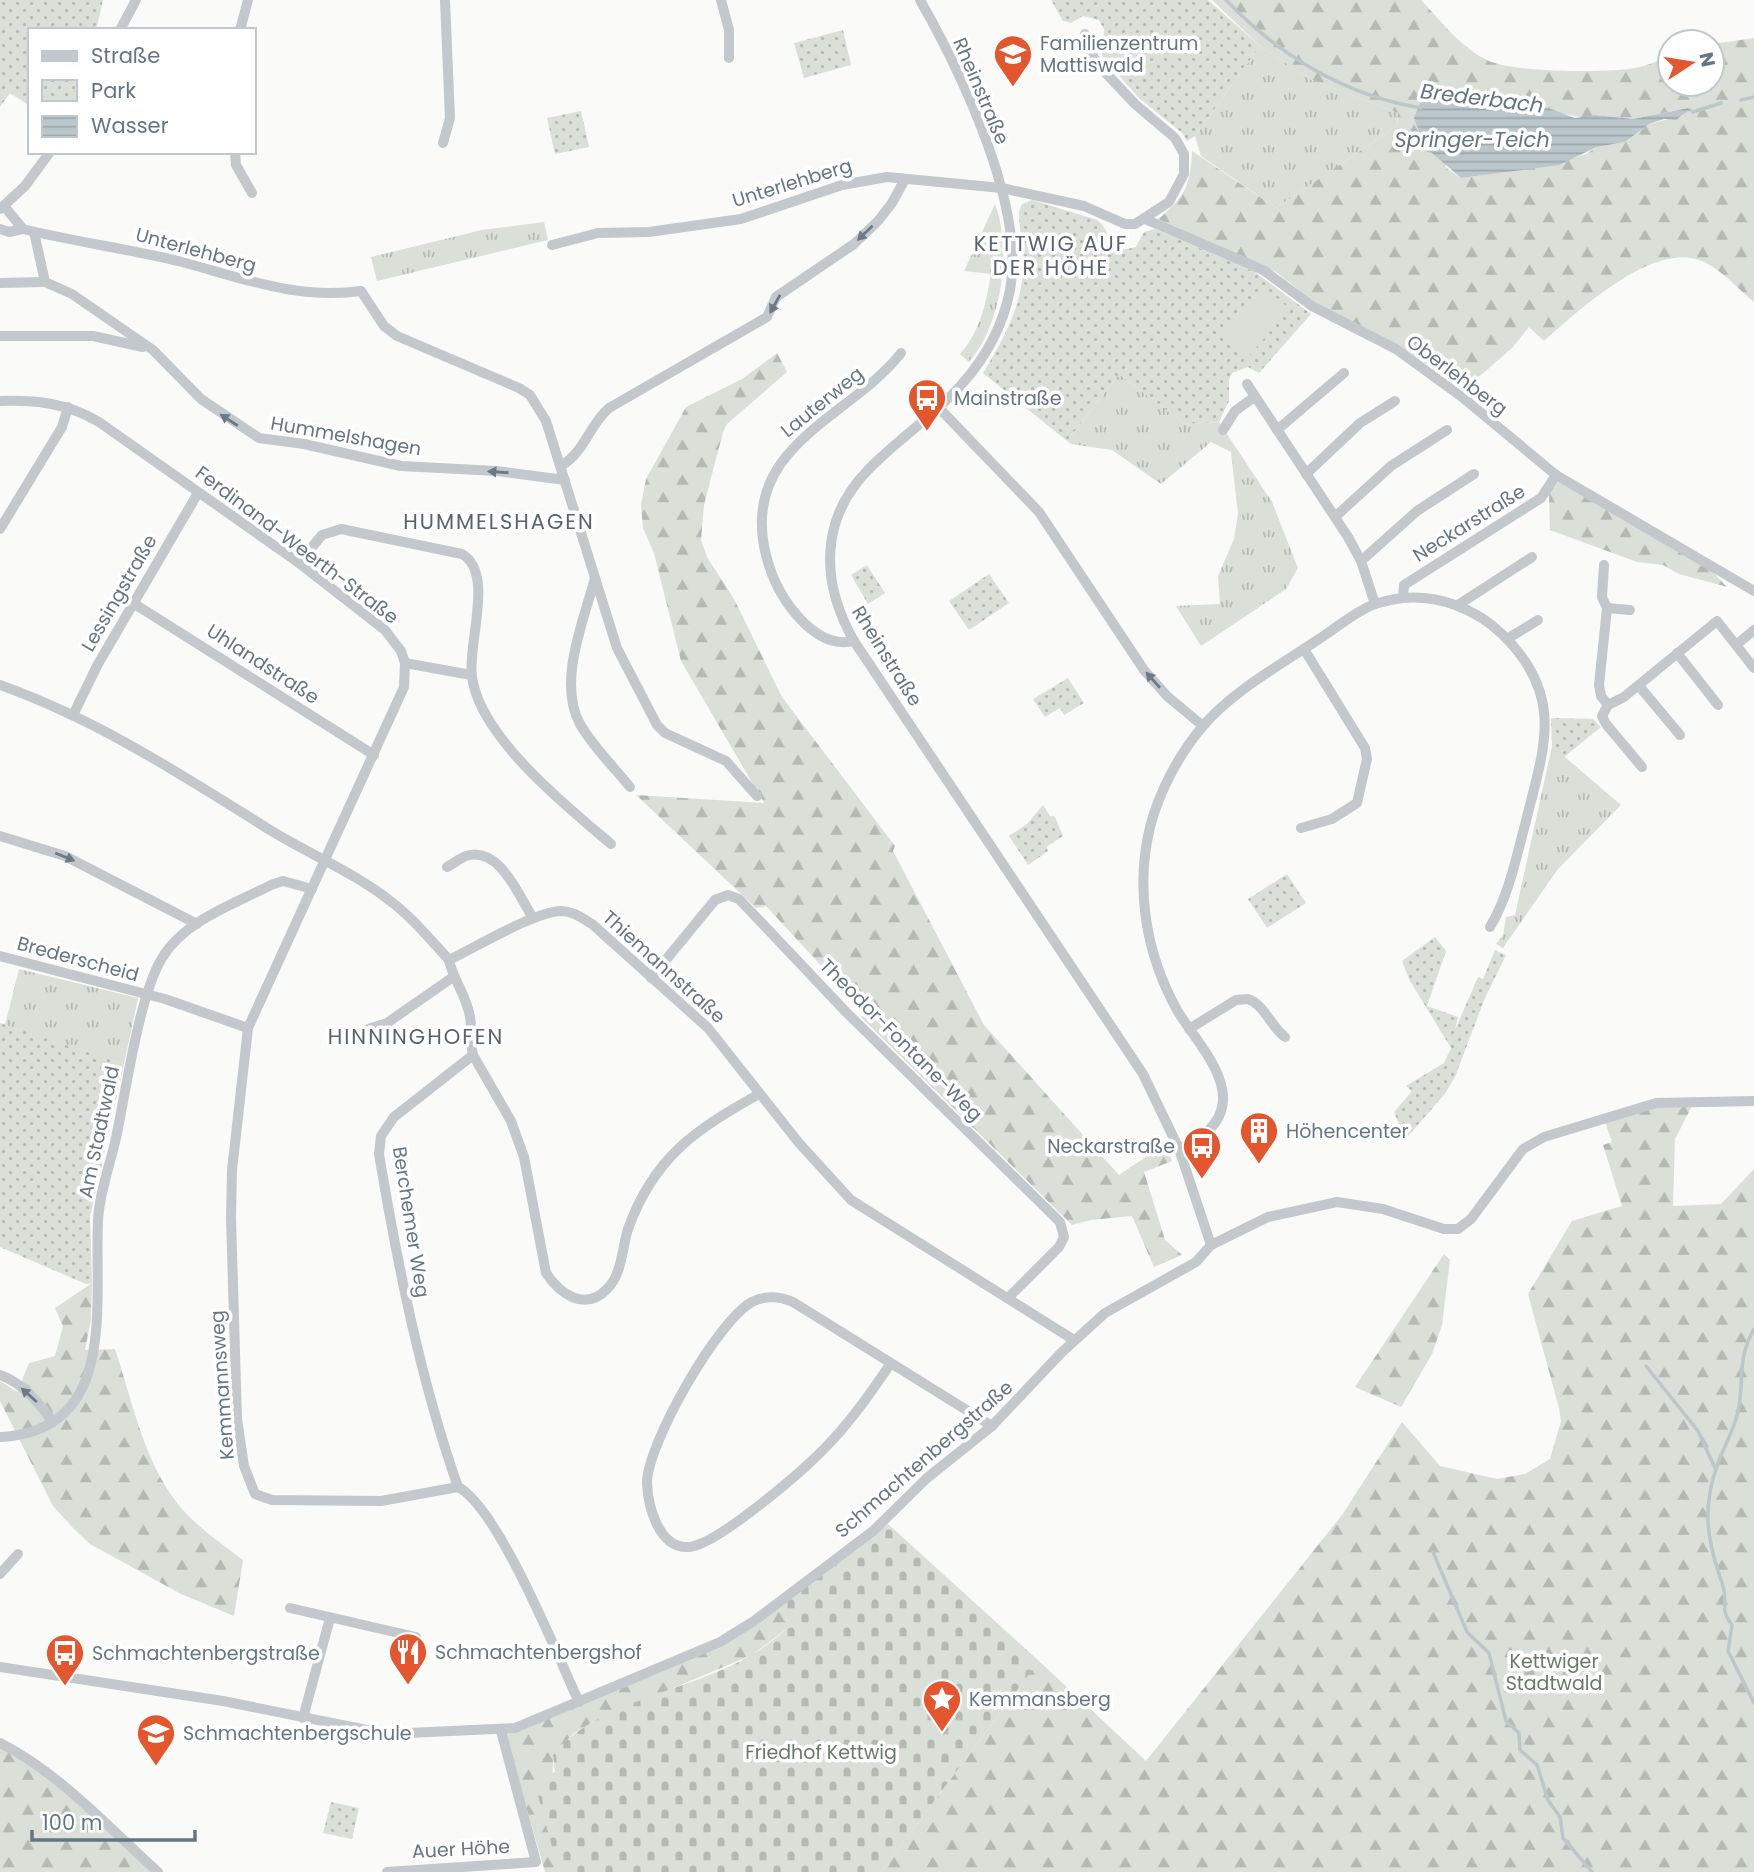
<svg xmlns="http://www.w3.org/2000/svg" width="1754" height="1872" viewBox="0 0 1754 1872" font-family="Poppins,sans-serif">
	<defs>
		<pattern id="grass-tufts" width="24" height="20" patternUnits="userSpaceOnUse" patternTransform="scale(1.75)"><rect width="24" height="20" fill="#dadfd7"/><path d="M3 7l-1-3M5 7V3M7 7l1-3M15 17l-1-3M17 17v-4M19 17l1-3" fill="none" stroke="#b4b9b4"/></pattern>
		<pattern id="forest-firs" width="22" height="20" patternUnits="userSpaceOnUse" patternTransform="scale(1.75)"><rect width="22" height="20" fill="#dadfd7"/><path d="M5 1l3.5 6h-7zM16 11l3.5 6h-7z" fill="#b4b9b4"/></pattern>
		<pattern id="cemetery-stones" width="16" height="16" patternUnits="userSpaceOnUse" patternTransform="scale(1.75)"><rect width="16" height="16" fill="#dadfd7"/><path d="M2 7V4a2 2 0 0 1 4 0v3zM10 15v-3a2 2 0 0 1 4 0v3z" fill="#b4b9b4"/></pattern>
		<pattern id="park-dots" width="8" height="8" patternUnits="userSpaceOnUse" patternTransform="scale(1.75)"><rect width="8" height="8" fill="#dadfd7"/><path d="M2 2h.1M6 6h.1" fill="none" stroke="#b4b9b4" stroke-width="1.8" stroke-linecap="round"/></pattern>
		<pattern id="water-rules" width="6" height="5" patternUnits="userSpaceOnUse" patternTransform="scale(1.75)"><rect width="6" height="5" fill="#bbc7cb"/><path d="M0 2.5h6" fill="none" stroke="#9ca6aa"/></pattern>
	</defs>
	<rect width="100%" height="100%" fill="#fafaf8"/>
	<g fill="url(#grass-tufts)">
		<path d="M1260,46l50,33 88,34 -1,13 -121,82 -75,-52 -6,-20z"/>
		<path d="M995,204c17,45 7,121 -26,158l-9,-8c20,-22 26,-51 31,-80l-27,-3z"/>
		<path d="M544,222l4,18 -171,41 -6,-24 111,-27z"/>
		<path d="M1119,374l66,50 34,-2 53,80 26,66 -12,21 -85,57 -25,-40 44,-2 -2,-28 16,-37 4,-25 -7,-62 -20,-10 -50,42 -49,-34 -41,-6 -4,-3z"/>
		<path d="M1552,746l69,59 -63,64 -55,79 -7,-4 7,-9 3,-18 9,-2z"/>
		<path d="M19,969l119,29 -14,66 -119,-39z"/>
	</g>
	<g fill="url(#forest-firs)" fill-rule="evenodd">
		<path d="M1212,0h209c20,21 41,49 68,61 24,11 124,13 151,6 10,-2 20,-8 30,-11v28h42v-40l42,-6v264c-15,-12 -32,-32 -50,-40 -48,-24 -126,49 -160,79l-15,-14 -17,21 -47,41 -69,-45 -83,-43 -37,-29 -118,-53c27,-21 33,-36 34,-68l84,57 121,-82 1,-13 -88,-34 -50,-33zM1501,101l83,17 11,-3 38,4 55,-11 -6,8 -33,8 -24,18 -28,5 -11,7 -38,12 -87,12 -16,-11z"/>
		<path d="M777,353l10,19 -60,52 -4,8 -19,73 -3,35 6,17 27,42 48,98 113,149 -2,5 91,174 135,150 46,-31 7,17 -28,11 21,68 17,15 -28,12 -22,-51 -41,4 -19,5 -211,-208 4,-4 -99,-107 -10,2 -120,-113 128,8 -83,-142 -27,-108 -11,-25 -2,-23 5,-26 40,-72 56,-28z"/>
		<path d="M1558,482l153,88 16,17 -48,-13 -16,-9 -26,-3 -87,-32 -1,-37z"/>
		<path d="M1657,1106h35l-17,33 -2,67 48,-2 33,-35v703h-873l158,-211 107,100 196,-246 60,-93 38,44 57,13 28,-5 25,-15 11,-38 -2,-13 -31,-114 44,-73 50,-15 -19,-61 9,-3 -7,-20z"/>
		<path d="M1444,1254l6,6 -8,65 -10,29 -31,53 -46,-20z"/>
		<path d="M92,1283l-1,36 -6,31 30,-1c20,60 32,131 81,174 14,13 31,25 47,37l-9,56 -53,-22 -91,-50 -17,-16 -20,-22 -53,-105v-20l17,11 12,-29 26,-7 8,-30 -8,-18z"/>
		<path d="M778,1607l14,18 -40,30 -157,66 -21,12 -21,22 -1,83 7,34h-14l-40,-139 216,-87z"/>
		<path d="M0,1748c58,29 105,80 152,124h-152z"/>
	</g>
	<path fill="url(#cemetery-stones)" d="M888,1524l151,137 -158,211h-322l-25,-91 21,-9 -2,-17c42,-54 142,-65 200,-101 14,-8 26,-19 39,-29l-14,-18z"/>
	<g fill="url(#park-dots)">
		<path d="M0,0h103l-7,30h-66v76l-20,-13 -10,14z"/>
		<path d="M1051,0h157l52,46 -65,90 -8,5 -5,-8 -43,-35 -37,-42 2,-27 -5,-9 -16,-4 -12,7 -8,-2z"/>
		<path d="M843,30l8,35 -47,13 -10,-35z"/>
		<path d="M581,111l8,36 -34,7 -8,-36z"/>
		<path d="M1032,200l65,20c12,9 11,23 25,30l14,-3 8,-15 11,-3 100,43 56,42 -52,59 -11,-6 -16,6 -3,7v21l-10,21 -34,2 -66,-50 -52,67 -84,-68c19,-31 38,-65 40,-102 1,-20 -4,-40 -4,-60l3,-7z"/>
		<path d="M867,565l18,28 -17,11 -17,-29z"/>
		<path d="M989,574l20,29 -40,27 -20,-29z"/>
		<path d="M1068,678l16,25 -20,12 -4,-7 -15,9 -12,-18z"/>
		<path d="M1551,718l42,1 8,8 -37,30 -12,-11z"/>
		<path d="M1043,805l7,11 5,1 8,19 -17,11 2,4 -20,14 -19,-29 18,-12z"/>
		<path d="M1287,874l19,29 -39,25 -19,-29z"/>
		<path d="M1435,937l11,14 -19,55 31,11 -3,13 23,-53 5,2 12,-29 11,5 -21,43 -30,79 -11,18 -36,41 -7,-7 -7,-17 18,-21 -6,-5 38,-23 7,-15 -41,-67 -8,-20z"/>
		<path d="M0,1023l124,41 -34,153 2,66 -6,1 -86,-37z"/>
		<path d="M331,1802l28,6 -7,31 -29,-6z"/>
	</g>
	<path fill="#dadfd7" d="M1264,287l26,22 -43,49 -26,-22z"/>
	<path fill="url(#water-rules)" d="M1437,97l64,4 50,8 24,9 20,-3 38,4 55,-11 7,4 -7,-1 -12,9 -12,-1 -15,5 -24,18 -28,5 -38,18 -98,13 -36,-31 -11,-29 6,-15z"/>
	<g fill="none" stroke-linecap="round" stroke-linejoin="round">
		<g stroke="#bbc7cb" stroke-width="3.5">
			<path d="M1226,0c53,55 118,95 195,108"/>
			<path d="M1741,100l13,-3"/>
			<path d="M1693,112l28,-9"/>
			<path d="M1754,1329c-18,32 -9,50 -16,83 -4,18 -15,36 -21,54 -16,45 -9,77 6,120 5,17 -4,22 9,39l-4,26 26,52"/>
			<path d="M1646,1366l52,65 17,37"/>
			<path d="M1433,1552l34,80 22,21 17,68 13,12 1,17 17,15 11,35 12,17 3,21 29,34"/>
		</g>
		<g stroke="#c3c8cc" stroke-width="10">
			<path d="M721,0l8,30v28"/>
			<path d="M920,0c41,72 106,207 90,290 -7,36 -24,67 -48,94 -28,32 -64,55 -94,86 -49,50 -47,113 -14,171l289,433 36,75 32,96"/>
			<path d="M120,30l16,-30"/>
			<path d="M240,30l8,-30"/>
			<path d="M443,143l7,-25 -5,-118"/>
			<path d="M235,152l1,13 16,28"/>
			<path d="M4,206l19,23"/>
			<path d="M0,209l25,-23 25,-34"/>
			<path d="M1145,219l118,51 49,36 84,43 66,48 94,78 198,116"/>
			<path d="M0,229l9,3 14,-3c53,13 106,20 159,33 60,16 115,38 179,29l23,35 13,10 122,52 11,7 16,26 71,227 40,77 8,8 61,28 31,35"/>
			<path d="M34,232l11,50 27,12 81,56 48,49 58,39 45,6 97,22 96,5 68,9"/>
			<path d="M552,245l46,-12 51,-1 92,-13 101,-34 45,-8 115,11 82,18 41,18h10l34,-22 15,-28v-20l-9,-16 -40,-34 -33,-35 -8,-11 -9,-24"/>
			<path d="M0,283l45,-1"/>
			<path d="M0,336h93l50,11"/>
			<path d="M1247,384l101,153 13,24 14,43"/>
			<path d="M0,401c37,-1 67,2 99,21l200,141 86,67 16,21 4,12 -1,24 -156,341 -16,142 -1,48 6,201 7,47 11,28 17,6 109,1 77,-14c40,20 100,170 121,215"/>
			<path d="M939,408l100,104 105,158 23,26 36,30"/>
			<path d="M1223,430l12,-19 18,-13"/>
			<path d="M1277,430l67,-57"/>
			<path d="M561,466c24,-14 28,-41 48,-58l158,-91 9,-20 78,-53 24,-23 14,-18 13,-24"/>
			<path d="M1306,474l54,-51 35,-22"/>
			<path d="M1336,516l55,-50 56,-36"/>
			<path d="M0,529l62,-102 6,-20"/>
			<path d="M1361,561l56,-50 57,-37"/>
			<path d="M299,563l23,-28 19,-6 121,25c33,19 5,90 10,123 8,60 94,129 139,167"/>
			<path d="M1604,565l-2,32 5,11 -8,77 2,11 7,9 16,-8 93,-76 19,24 18,-15"/>
			<path d="M595,578c-11,42 -38,104 -15,146 13,23 34,43 50,63"/>
			<path d="M1403,598l1,-13 137,-87 15,-23"/>
			<path d="M133,603l241,152"/>
			<path d="M1458,605l74,-48"/>
			<path d="M1607,608l23,2"/>
			<path d="M1507,639l31,-19"/>
			<path d="M854,641c-24,6 -44,-10 -59,-28 -17,-20 -26,-41 -31,-67 -19,-102 87,-129 137,-193"/>
			<path d="M1736,645l18,23"/>
			<path d="M1677,653l41,52"/>
			<path d="M405,663l66,12"/>
			<path d="M0,685c98,35 182,90 270,145 39,24 83,42 119,70 23,17 41,39 60,60"/>
			<path d="M1639,686l41,49"/>
			<path d="M1608,705l-6,11 4,8 36,43"/>
			<path d="M74,713l24,-49 100,-171"/>
			<path d="M1301,828l31,-9 25,-16 10,-44 -2,-11 -61,-99"/>
			<path d="M0,836l65,20 132,68"/>
			<path d="M447,867c6,-3 13,-9 19,-11 34,-11 53,41 67,62"/>
			<path d="M0,956l165,43 83,29"/>
			<path d="M449,960c27,-13 85,-48 112,-49 12,0 21,7 31,13l116,104 91,115 52,57 223,140"/>
			<path d="M449,960c4,20 18,36 21,57 2,12 0,25 3,38l-79,62 -13,19 -2,18c19,113 41,224 79,333"/>
			<path d="M651,978l64,-78 13,-5 11,4 107,113 214,210 4,15 -5,10 -51,51"/>
			<path d="M368,1029l19,-6 66,-46"/>
			<path d="M1189,1029l47,-29 12,-1c16,5 23,28 37,38"/>
			<path d="M473,1055l38,66 13,36 22,116c14,21 39,39 61,16 15,-14 15,-41 21,-60 26,-72 67,-99 131,-135"/>
			<path d="M1179,1149c21,-10 42,-23 44,-48 2,-32 -31,-65 -46,-91 -31,-56 -42,-121 -27,-183 9,-35 29,-73 53,-101 31,-36 79,-62 119,-89 17,-11 34,-26 53,-33 9,-3 19,-5 28,-6 37,-3 73,11 99,36 65,63 41,116 23,191 -10,36 -16,70 -35,102"/>
			<path d="M891,1363c-21,31 -42,61 -69,88 -21,21 -105,94 -133,96 -30,2 -41,-40 -42,-64 0,-39 71,-163 105,-181 14,-7 27,-6 41,0l199,124"/>
			<path d="M0,1375c23,8 39,28 53,47"/>
			<path d="M0,1437c119,-6 94,-133 98,-216 1,-27 12,-56 18,-83 10,-47 23,-142 46,-180 22,-37 72,-54 109,-73l12,-4 29,8"/>
			<path d="M0,1574l18,-20"/>
			<path d="M290,1608l126,29"/>
			<path d="M0,1667l223,34 164,33 128,-6 205,-86 34,-21 119,-90 54,-53 65,-52 69,-73 44,-40 91,-51 15,-17 57,-28 69,-15 46,7 61,20h14l13,-10 52,-70 21,-12 112,-34 98,-2"/>
			<path d="M303,1718l27,-100"/>
			<path d="M0,1743c61,31 108,84 158,129"/>
			<path d="M387,1872l149,-10 -35,-131"/>
		</g>
	</g>
	<defs><path id="oneway-solid" d="M-6-.8H1V-3.2L6.5 0L1 3.2V.8H-6Z" transform="scale(1.75)"/></defs>
	<g fill="#6a7a87">
		<use href="#oneway-solid" transform="translate(865 233) rotate(136)"/>
		<use href="#oneway-solid" transform="translate(775 304) rotate(119)"/>
		<use href="#oneway-solid" transform="translate(229 420) rotate(-147)"/>
		<use href="#oneway-solid" transform="translate(498 472) rotate(-176)"/>
		<use href="#oneway-solid" transform="translate(1153 680) rotate(-132)"/>
		<use href="#oneway-solid" transform="translate(65 857) rotate(22)"/>
		<use href="#oneway-solid" transform="translate(29 1395) rotate(-138)"/>
	</g>
	<defs>
		<g id="school-pin" transform="scale(2.0125)"><path d="M0 17L-7.5 6A9.5 9.5 0 1 1 7.5 6Z" fill="#e4572e" stroke="#fff"/><path d="M0-5L7-2L0 1L-7-2ZM-4 1L0 2.5L4 1V4Q0 6-4 4Z" fill="#fff"/></g>
		<g id="bus-pin" transform="scale(2.0125)"><path d="M0 17L-7.5 6A9.5 9.5 0 1 1 7.5 6Z" fill="#e4572e" stroke="#fff"/><path d="M-5-6H5V4H4V6H2V4H-2V6H-4V4H-5ZM-3.5-4V0h7V-4ZM-3.5 1.2v1.5H-2V1.2ZM2 1.2v1.5H3.5V1.2Z" fill="#fff"/></g>
		<g id="building-pin" transform="scale(2.0125)"><path d="M0 17L-7.5 6A9.5 9.5 0 1 1 7.5 6Z" fill="#e4572e" stroke="#fff"/><path d="M-4-6H4V6H1V3H-1V6H-4ZM-2.5-4.3h1.7v1.8h-1.7ZM.8-4.3h1.7v1.8H.8ZM-2.5-1h1.7V.8h-1.7ZM.8-1h1.7V.8H.8Z" fill="#fff"/></g>
		<g id="restaurant-pin" transform="scale(2.0125)"><path d="M0 17L-7.5 6A9.5 9.5 0 1 1 7.5 6Z" fill="#e4572e" stroke="#fff"/><path d="M-5-6h1v4h1v-4h1v4h1v-4h1v5L-1.5 .5V6h-2V.5L-5-1ZM5-6V6H3V1.5H1.5Q1.5-4 5-6Z" fill="#fff"/></g>
		<g id="sight-pin" transform="scale(2.0125)"><path d="M0 17L-7.5 6A9.5 9.5 0 1 1 7.5 6Z" fill="#e4572e" stroke="#fff"/><path d="M0-6L1.8-2.2L6-1.7L2.9 1.2L3.7 5.4L0 3.3L-3.7 5.4L-2.9 1.2L-6-1.7L-1.8-2.2Z" fill="#fff"/></g>
	</defs>
	<g fill-rule="evenodd">
		<use href="#school-pin" x="1013" y="54"/>
		<use href="#bus-pin" x="927" y="398"/>
		<use href="#building-pin" x="1259" y="1131"/>
		<use href="#bus-pin" x="1202" y="1146"/>
		<use href="#restaurant-pin" x="408" y="1652"/>
		<use href="#bus-pin" x="65" y="1653"/>
		<use href="#sight-pin" x="942" y="1699"/>
		<use href="#school-pin" x="156" y="1733"/>
	</g>
	<g text-anchor="middle" dominant-baseline="central" stroke-width="7" stroke-linejoin="round" paint-order="stroke">
		<g font-size="19" fill="#657683" stroke="#fff" text-anchor="start">
			<text x="1040" y="43">Familienzentrum<tspan x="1040" dy="22">Mattiswald</tspan></text>
			<text x="954" y="398">Mainstraße</text>
			<text x="1286" y="1131">Höhencenter</text>
			<text x="1175" y="1146" text-anchor="end">Neckarstraße</text>
			<text x="435" y="1652">Schmachtenbergshof</text>
			<text x="92" y="1653">Schmachtenbergstraße</text>
			<text x="969" y="1699">Kemmansberg</text>
			<text x="183" y="1733">Schmachtenbergschule</text>
		</g>
		<g font-size="19" fill="#657683" stroke="#fff">
			<text transform="translate(981 91) rotate(67)">Rheinstraße</text>
			<text transform="translate(792 183) rotate(-17)">Unterlehberg</text>
			<text transform="translate(196 250) rotate(15)">Unterlehberg</text>
			<text transform="translate(1457 375) rotate(37)">Oberlehberg</text>
			<text transform="translate(822 402) rotate(-39)">Lauterweg</text>
			<text transform="translate(346 436) rotate(10)">Hummelshagen</text>
			<text transform="translate(1469 523) rotate(-32)">Neckarstraße</text>
			<text transform="translate(297 545) rotate(37)">Ferdinand-Weerth-Straße</text>
			<text transform="translate(119 593) rotate(-60)">Lessingstraße</text>
			<text transform="translate(887 656) rotate(58)">Rheinstraße</text>
			<text transform="translate(263 664) rotate(33)">Uhlandstraße</text>
			<text transform="translate(78 959) rotate(15)">Brederscheid</text>
			<text transform="translate(664 967) rotate(42)">Thiemannstraße</text>
			<text transform="translate(901 1040) rotate(45)">Theodor-Fontane-Weg</text>
			<text transform="translate(99 1132) rotate(-78)">Am Stadtwald</text>
			<text transform="translate(411 1222) rotate(81)">Berchemer Weg</text>
			<text transform="translate(222 1385) rotate(-94)">Kemmannsweg</text>
			<text transform="translate(924 1459) rotate(-41)">Schmachtenbergstraße</text>
			<text transform="translate(461 1849) rotate(-3)">Auer Höhe</text>
		</g>
		<g font-size="19" fill="#687a64" stroke="#fff">
			<text x="1554" y="1661">Kettwiger<tspan x="1554" dy="22">Stadtwald</tspan></text>
			<text x="821" y="1752">Friedhof Kettwig</text>
		</g>
		<g font-size="21" font-style="italic" fill="#60757c" stroke="#fff">
			<text transform="translate(1482 98) rotate(7)">Brederbach</text>
			<text x="1472" y="139">Springer-Teich</text>
		</g>
		<g font-size="21" letter-spacing="2" fill="#57646e" stroke="#fff">
			<text x="1051" y="243">KETTWIG AUF<tspan x="1051" dy="24">DER HÖHE</tspan></text>
			<text x="499" y="521">HUMMELSHAGEN</text>
			<text x="416" y="1036">HINNINGHOFEN</text>
		</g>
	</g>
	<rect x="28" y="28" width="228" height="126" fill="#ffffff" stroke="#c1c8cd" stroke-width="2"/>
	<rect x="42" y="51" width="35" height="10" fill="#c3c8cc" stroke="#c1c8cd" stroke-width="2"/>
	<text x="91" y="63" font-size="21" fill="#657683">Straße</text>
	<rect x="42" y="80" width="35" height="21" fill="url(#park-dots)" stroke="#c1c8cd" stroke-width="2"/>
	<text x="91" y="98" font-size="21" fill="#657683">Park</text>
	<rect x="42" y="116" width="35" height="21" fill="url(#water-rules)" stroke="#c1c8cd" stroke-width="2"/>
	<text x="91" y="133" font-size="21" fill="#657683">Wasser</text>
	<g transform="translate(1691 63) rotate(78)"><circle r="33" fill="#ffffff" stroke="#c1c8cd" stroke-width="2"/>
	<path d="M0-5L12 26L0 18L-12 26Z" fill="#e4572e"/>
	<text y="-10" font-size="19" font-weight="bold" text-anchor="middle" fill="#657683">N</text>
	</g>
	<path d="M32 1830v10h163v-10" fill="none" stroke="#657683" stroke-width="3.5"/>
	<text x="42" y="1830" font-size="21" fill="#657683" stroke="#ffffff" stroke-width="5" paint-order="stroke">100 m</text>
</svg>
